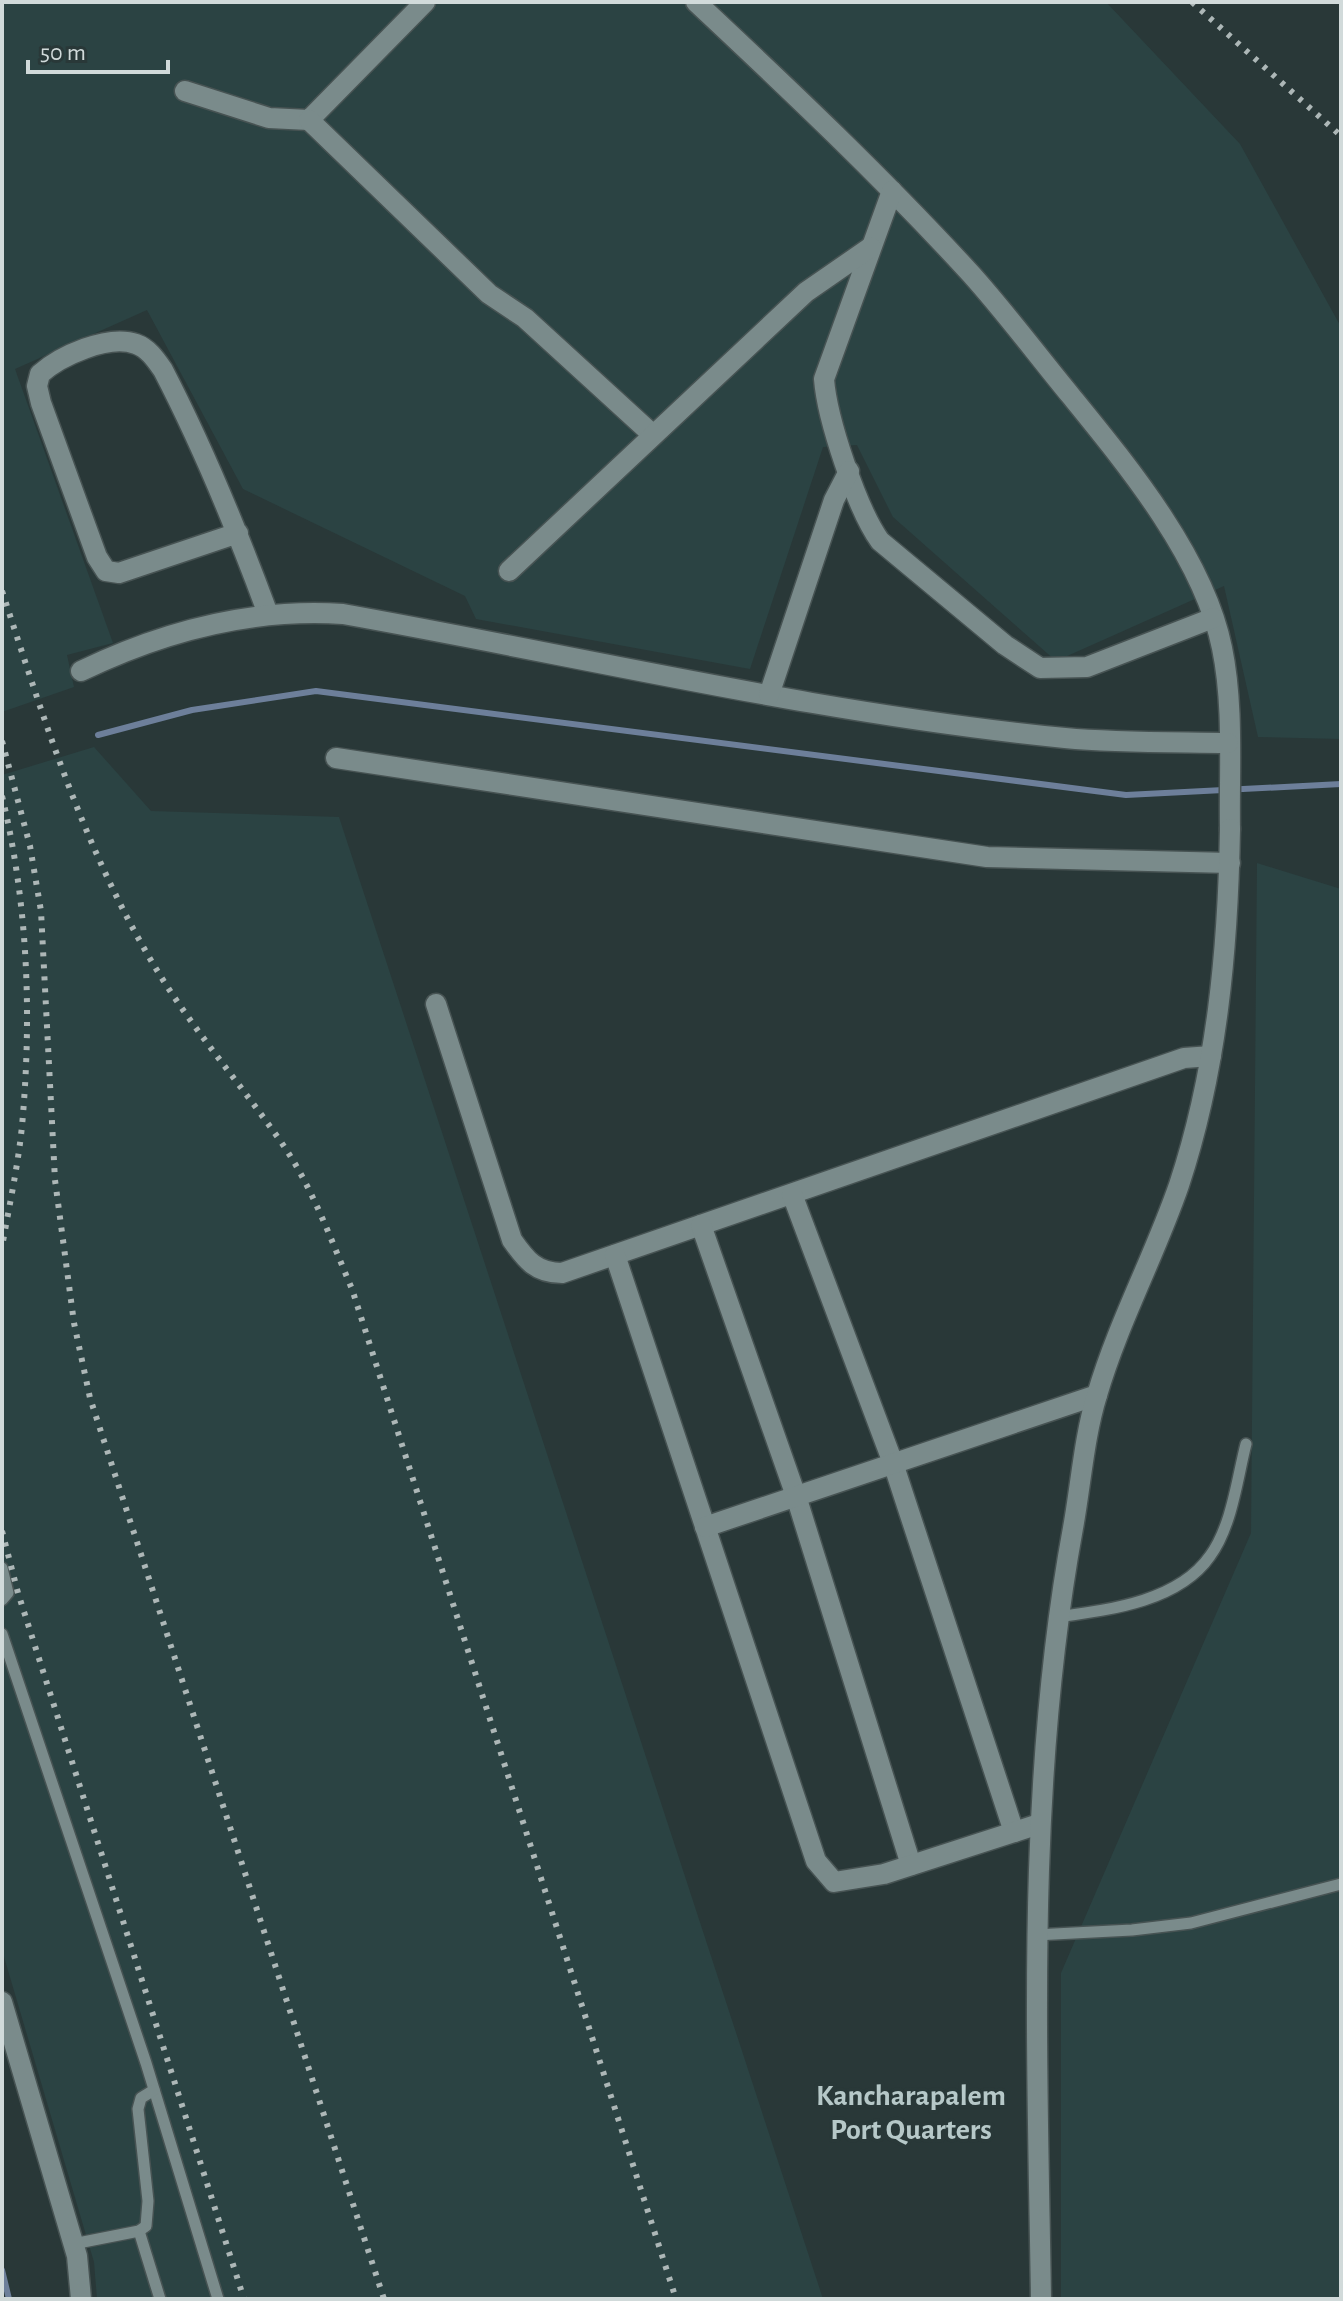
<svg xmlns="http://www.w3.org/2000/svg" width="1343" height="2301" viewBox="0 0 1343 2301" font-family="'Alegreya Sans',sans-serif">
	<rect width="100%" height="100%" fill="#293838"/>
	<g fill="#2b4343">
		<path d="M2,2h1104l134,142 101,183v412l-83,-2 -34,-151 -168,75 -163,-144 -36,-72 -34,2 -73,222 -274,-50 -11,-23 -222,-107 -96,-179 -132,59 98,274 -46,12 7,32 -72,25z"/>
		<path d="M94,747l57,64 188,6 484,1482h-726l-3,-37 -92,-312v-1175z"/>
		<path d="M1257,863l84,26v1410h-280v-326l190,-440z"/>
	</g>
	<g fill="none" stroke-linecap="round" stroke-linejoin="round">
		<g stroke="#6d7f9a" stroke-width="6">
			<path d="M98,735l94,-25 124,-19 810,104 215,-11"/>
			<path d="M2,2270l7,29"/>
		</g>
		<g stroke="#475353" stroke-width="14">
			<g id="service">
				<path d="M2,1568l6,25 -6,7"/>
				<path d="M1057,1617c51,-7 121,-15 153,-61 22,-30 27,-77 36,-112"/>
				<path d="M2,1634l144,429 72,236"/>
				<path d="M1035,1935l97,-5 59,-7 150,-39"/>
				<path d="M139,2231l21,68"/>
				<path d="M73,2244l66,-13 7,-5 2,-25 -10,-92 3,-11 13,-8"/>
			</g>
		</g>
		<g stroke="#475353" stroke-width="23">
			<g id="minor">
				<path d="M696,2c94,88 188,177 275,272 35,39 67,82 100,122 57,70 133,162 151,252 12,58 7,122 8,181"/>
				<path d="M185,91l84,27 40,2 116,-118"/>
				<path d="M309,120l180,174 36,24 128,117"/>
				<path d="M892,191l-68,188c3,40 33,130 56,162l125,104 35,23 47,-1 126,-49"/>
				<path d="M238,533l-119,40 -13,-2 -9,-14 -56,-154 -4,-17 3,-12c20,-18 68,-40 96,-30 12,4 20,16 27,26 41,79 74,160 105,244"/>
				<path d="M509,571l297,-279 65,-45"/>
				<path d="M81,671c83,-40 171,-63 262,-57 241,43 478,100 722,124 54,5 109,4 163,5"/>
				<path d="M769,695l65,-195 15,-29"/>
				<path d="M336,758l651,99 243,6"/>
				<path d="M436,1004l76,236c14,20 24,33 50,33l622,-215 27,-2"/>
				<path d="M792,1194l101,269 121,369"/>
				<path d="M701,1225l95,271 115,369"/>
				<path d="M615,1255l201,606 18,21 50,-8 155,-50"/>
				<path d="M705,1527l392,-132"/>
			</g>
		</g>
		<g stroke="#475353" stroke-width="23">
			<g id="tertiary">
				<path d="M2,2002l75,254 4,43"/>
				<path d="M1041,2299c-4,-258 -15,-516 32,-771 8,-44 11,-91 24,-133 21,-72 58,-140 82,-210 38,-115 49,-235 51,-356"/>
			</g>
		</g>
		<use href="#service" stroke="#7a8b8b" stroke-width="11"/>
		<use href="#minor" stroke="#7a8b8b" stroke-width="20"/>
		<use href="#tertiary" stroke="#7a8b8b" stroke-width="20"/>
		<g stroke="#adb7b7" stroke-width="6" stroke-dasharray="4 8" stroke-linecap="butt">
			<path d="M1192,2l149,134"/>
			<path d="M2,591c40,122 78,246 143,359 40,71 90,126 136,192 31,44 50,98 71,147l324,1010"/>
			<path d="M2,741l28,105 11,65 14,269 19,143 16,75 294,901"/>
			<path d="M2,796c26,108 30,219 20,330 -4,40 -13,81 -20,121"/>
			<path d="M2,1531l16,62 226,706"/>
		</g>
	</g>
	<g text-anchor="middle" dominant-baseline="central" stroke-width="7" stroke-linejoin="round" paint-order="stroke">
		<g font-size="30" font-weight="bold" fill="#b6c8c8" stroke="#293838">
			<text x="911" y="2096">Kancharapalem<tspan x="911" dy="34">Port Quarters</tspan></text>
		</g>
	</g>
	<rect width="1343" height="2301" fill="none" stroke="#d1dada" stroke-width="8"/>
	<path d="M28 60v12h140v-12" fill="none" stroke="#d1dada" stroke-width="4"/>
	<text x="40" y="60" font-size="24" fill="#d1dada" stroke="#293838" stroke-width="6" paint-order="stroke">50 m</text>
</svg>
